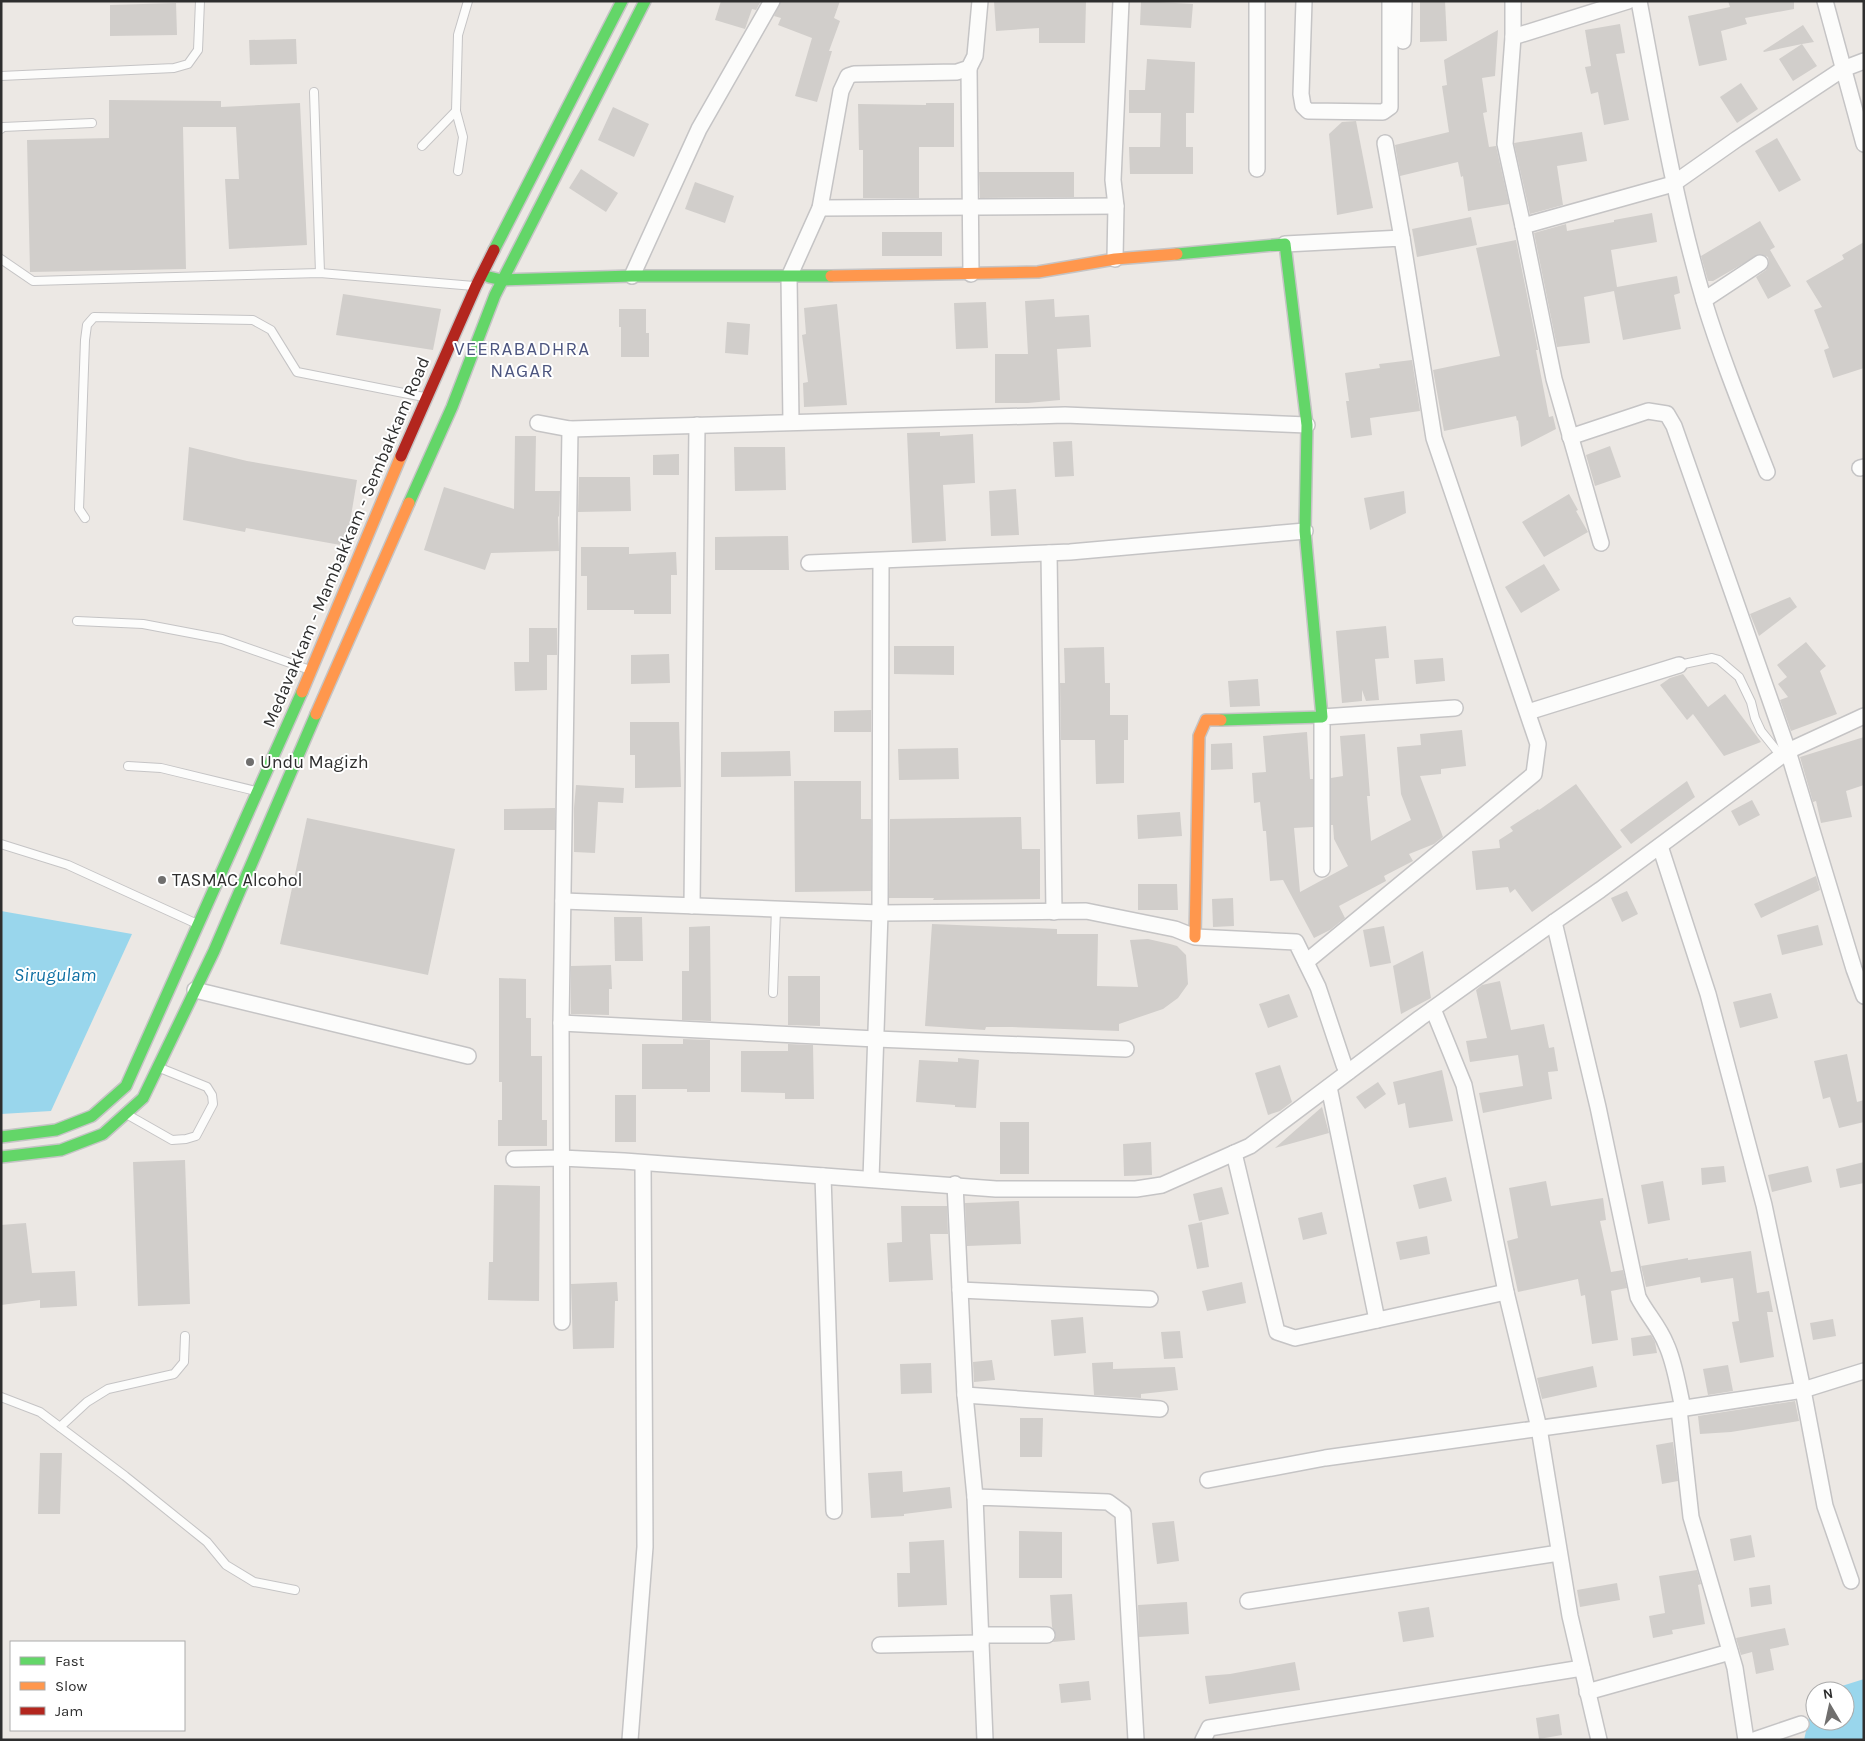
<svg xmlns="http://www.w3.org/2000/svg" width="1865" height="1741" viewBox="0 0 1865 1741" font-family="Karla,sans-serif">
	<rect width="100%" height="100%" fill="#ece8e4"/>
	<g fill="#99d6ec">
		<path d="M1,911l131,23 -81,177 -50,3z"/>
		<path d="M1864,1679v61h-60l10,-45 1,26h30v-30h-19z"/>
	</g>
	<g fill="#d1cecb">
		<path d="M721,1h40l-5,9 -4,-1 -7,20 -30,-9z"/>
		<path d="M781,1h59l-6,17 6,3 -11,30h3l-15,51 -22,-6 17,-58 -34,-13 3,-7 -7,-2z"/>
		<path d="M994,1h92l-1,42h-46v-15l-43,3z"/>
		<path d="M1141,1l52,3 -2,24 -51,-3z"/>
		<path d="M1420,1h25l2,40 -27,1z"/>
		<path d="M1728,1h66v8l-49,9 2,6 -26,7 6,29 -28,6 -11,-50 42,-9z"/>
		<path d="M176,3l1,32 -67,1v-31z"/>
		<path d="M1620,24l5,29 -9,1 13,66 -25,5 -6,-33 -7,2 -6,-27 6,-1 -6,-36z"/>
		<path d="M1803,25l11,17 -12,2 15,22 -24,15 -14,-22 23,-15 -38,8 -1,-1z"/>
		<path d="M1498,30l-3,46 -13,2 5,34 -4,1 6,34 7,-1 13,58 -41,7 -5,-35 -2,1 -3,-15 -58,14 -5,-31 54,-13 -7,-46 5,-1 -3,-25z"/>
		<path d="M296,39l1,25 -47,1 -1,-25z"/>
		<path d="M1147,59l48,3 -1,51h-8v34h7v27h-63l-1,-27h31l1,-34h-32v-23h16z"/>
		<path d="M1741,83l17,26 -21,14 -17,-26z"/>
		<path d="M109,100l112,1v6l79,-4 7,142 -78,4 -4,-70h14l-3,-52h-53l3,142 -156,3 -3,-132 82,-2z"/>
		<path d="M926,103h28v44h-35v51h-56v-48h-4l-1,-46 68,1z"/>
		<path d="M613,107l36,17 -15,33 -36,-17z"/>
		<path d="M1356,121l17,87 -36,7 -8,-81 13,-12z"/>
		<path d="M1582,132l5,29 -30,5 6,39 -33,9 -16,-71z"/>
		<path d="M1777,138l24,42 -22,12 -24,-41z"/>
		<path d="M581,169l37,24 -12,19 -37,-24z"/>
		<path d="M979,172h95v25l-94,1z"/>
		<path d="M695,182l39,14 -9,27 -40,-14z"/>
		<path d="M1652,213l5,29 -46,8 6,37 60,-11 3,17 -6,2 7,34 -58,11 -9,-49 -30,6 6,46 -33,4 -23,-114 32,-9 1,7 47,-9v-2z"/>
		<path d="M1471,217l6,28 -60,12 -5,-28z"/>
		<path d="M1760,221l15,26 -5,3 21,36 -23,13 -12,-22 10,-7 3,-7 -1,-6 -8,-3 -47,27h-5l-7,-25z"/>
		<rect x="882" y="232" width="60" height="24"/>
		<path d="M1516,240l22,110h-2l13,67 4,-1 3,13 -35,18 -3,-27 -1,1 -1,-5 -72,15 -11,-61 67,-14 -24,-108z"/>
		<path d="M1864,242v126l-31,10 -9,-28 5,-2 -15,-38 8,-3 -16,-26 38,-22 -2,-4z"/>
		<path d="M343,294l98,15 -8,41 -97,-15z"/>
		<path d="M1054,299l1,18 34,-2 2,32 -34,2 3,51 -32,3h-33v-49h33l-3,-53z"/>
		<path d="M986,302l2,46 -32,1 -2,-46z"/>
		<path d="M837,304l10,101 -43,2 -1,-24 5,-1 -6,-47 4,-1 -2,-26z"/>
		<path d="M619,309h27v24h3v24h-28v-30h-2z"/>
		<path d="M727,322l23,2 -2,31 -23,-2z"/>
		<path d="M1412,360l8,51 -50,7 2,17 -21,3 -5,-37h3l-4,-28 35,-5 -1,-4z"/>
		<path d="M940,432v4l33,-2 2,49 -32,2 3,56 -34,2 -5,-110z"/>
		<path d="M515,436h21l-1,55h25l-1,25 -1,1 1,34 -68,2 -6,17 -61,-20 20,-63 70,22z"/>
		<path d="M1072,441l2,35 -19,1 -2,-35z"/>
		<path d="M1610,446l11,31 -26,9 -9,-31z"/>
		<path d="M189,447l58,14 110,19 -11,66 -100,-18 -1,4 -62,-12z"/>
		<path d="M734,447h51l1,43 -51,1z"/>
		<path d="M679,454v21h-26v-20z"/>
		<path d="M579,477h51l1,34 -53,1z"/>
		<path d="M1016,489l3,46 -28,1 -2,-45z"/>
		<path d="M1404,491l2,22 -36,17 -6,-32z"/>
		<path d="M1569,494l9,16 -2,1 12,21 -44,25 -22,-35z"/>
		<path d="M788,536l1,34h-74v-33z"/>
		<path d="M581,547h48v7l47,-2 1,23h-6v39h-37v-4h-47v-34h-6z"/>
		<path d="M1544,564l16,26 -39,23 -16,-26z"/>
		<path d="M1790,597l7,10 -38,29 -9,-22z"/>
		<path d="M1386,626l3,32 -14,1 4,41 -13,1 -4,-11v11l-20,2 -6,-72z"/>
		<path d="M529,628h28v27h-10v35l-32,1 -1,-29h15z"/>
		<path d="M1806,642l20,24 -6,5 17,43 -46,17 -11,-31 8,-3 -10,-13 9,-7 -10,-12z"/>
		<path d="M894,646h60v29l-60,-1z"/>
		<path d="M1104,647l1,36h5v32h18v25h-4v43l-28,1 -1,-44h-34l-1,-57h5l-1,-35z"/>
		<path d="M669,654l1,29 -39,1v-29z"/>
		<path d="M1443,658l2,23 -29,3 -2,-24z"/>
		<path d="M1683,674l25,33 17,-13 36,48 -37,14 -31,-42 -6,6 -27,-35 10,-7z"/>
		<path d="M1258,679l2,27 -30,1 -2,-26z"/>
		<path d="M871,710v22h-37v-21z"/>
		<path d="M630,722h49l2,65 -46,1v-33h-5z"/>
		<path d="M1462,730l4,36 -25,3v5l-21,2 23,61 -9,7 -25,10 4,7 -29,15 2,5 -47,25 6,12 -15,12 -16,8 -31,-58 -13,1 -4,-50h-3l-3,-29 -6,1 -2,-30 14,-1 -3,-36 44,-4 3,47h3v48l-19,1 6,64 48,-26 -14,-27 -1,-14h-2v-47l12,-2 -3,-40 25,-2 5,62h-3l4,45 40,-21 -10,-26 -4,-47 24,-2 -1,-11z"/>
		<path d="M1864,737v48l-18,6 6,26 -31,6 -5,-22 -3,1 -13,-45z"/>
		<path d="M1232,743l1,26 -22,1v-26z"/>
		<path d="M958,748l1,31 -60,1 -1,-31z"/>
		<path d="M790,751l1,25 -70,1v-25z"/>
		<path d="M794,781h67v38h10v72l-76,1z"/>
		<path d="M1687,781l8,16 -64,47 -11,-14z"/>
		<path d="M1576,784l46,63 -90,65 -17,-23 -5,4 -2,-6 -32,3 -4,-39 28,-3 -1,-8 14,-9 -3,-4 28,-18 1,1z"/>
		<path d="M576,785l48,3 -1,15 -25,-1 -3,51 -21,-1v-44z"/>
		<path d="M1752,800l8,15 -21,11 -8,-15z"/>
		<path d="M555,808v22h-51v-21z"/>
		<path d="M1180,812l2,24 -44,3 -1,-24z"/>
		<path d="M1021,817l1,32h18v50l-107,1 1,-2h-45l1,-79z"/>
		<path d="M307,818l148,31 -27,126 -148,-31z"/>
		<path d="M1816,876l4,14 -59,28 -7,-14z"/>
		<path d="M1138,884h39l1,26h-40z"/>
		<path d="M1627,891l11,23 -16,8 -11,-24z"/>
		<path d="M1233,898l1,28 -21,1 -1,-28z"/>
		<path d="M614,917h28l1,44h-28z"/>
		<path d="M932,924l125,5v5h41l-1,52 41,1 -8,-47 18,-1 22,5 7,2 9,9 2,29 -10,14 -15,11 -44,15v7l-107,-4h-26l-1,3 -60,-4z"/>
		<path d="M1818,925l5,20 -41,10 -5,-20z"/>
		<path d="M710,926l1,95 -29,-1v-49h7v-44z"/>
		<path d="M1384,926l7,37 -21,4 -7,-37z"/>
		<path d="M1423,951l8,47 -30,16 -8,-48z"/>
		<path d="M611,965l1,24h-3v26l-38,-1v-48z"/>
		<path d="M788,976h32v50l-32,-1z"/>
		<path d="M499,978l27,1v39h5v38h11v64h5v26h-49v-26h4v-38h-3z"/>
		<path d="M1500,981l11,49 33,-6 5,24 5,-1 4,24 -10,1 4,27 -69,14 -4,-20 44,-7 -5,-31 -48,7 -4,-21 21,-3 -11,-48 6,-5z"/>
		<path d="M1771,993l7,25 -38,10 -7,-26z"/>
		<path d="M1289,994l9,23 -30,11 -9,-24z"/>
		<path d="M683,1039l27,1v52h-23v-3h-45v-45h41z"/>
		<path d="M788,1044l25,1 1,54h-29v-6l-44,-1v-41h47z"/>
		<path d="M1847,1054l10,48 7,-2v22l-25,6 -9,-31 -7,2 -9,-38z"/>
		<path d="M958,1058l21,2 -3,48 -21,-1v-2l-39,-3 3,-42 39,2z"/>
		<path d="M1280,1065l12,37 -12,9 -12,4 -13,-42z"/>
		<path d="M1442,1070l11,51 -44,7 -4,-25 -7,2 -5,-23z"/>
		<path d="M1378,1082l8,12 -21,15 -9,-12z"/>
		<rect x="615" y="1095" width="21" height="47"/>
		<path d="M1322,1107l7,26 -54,15z"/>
		<rect x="1000" y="1122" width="29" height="52"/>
		<path d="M1151,1142l1,33 -28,1 -1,-32z"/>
		<path d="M185,1160l5,144 -52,2 -5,-144z"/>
		<path d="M1864,1162v21l-24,5 -4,-19z"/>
		<path d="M1724,1166l2,16 -24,3 -1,-17z"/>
		<path d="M1808,1166l4,16 -40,10 -4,-17z"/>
		<path d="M1446,1177l6,24 -33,8 -6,-24z"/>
		<path d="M1546,1181l5,25 52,-8 3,22 -6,1 11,51 12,-2 4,18 -16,3 7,49 -26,4 -7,-49 -4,1 -3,-17 -60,13 -11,-51 11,-3 -9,-50z"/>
		<path d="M1663,1181l7,39 -22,4 -7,-39z"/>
		<path d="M494,1185l46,1 -1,115 -51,-1 1,-38h4z"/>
		<path d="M1222,1187l7,27 -30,7 -6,-27z"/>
		<path d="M1019,1201l2,43 -54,2 -2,-43z"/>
		<path d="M901,1206h46l1,28h-18l3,46 -44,2 -2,-39 15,-1z"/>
		<path d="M1322,1212l5,22 -24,6 -5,-22z"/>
		<path d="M1202,1222l7,45 -12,2 -9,-44z"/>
		<path d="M26,1223l6,50 43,-2 2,35 -37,2v-8l-39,5v-80z"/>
		<path d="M1427,1236l3,18 -30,6 -4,-18z"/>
		<path d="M1751,1251l6,42 12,-2 4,21h-6l7,45 -34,6 -8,-41 7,-1 -6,-43 -32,5 -1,-6 -54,10 -5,-21 47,-8v2z"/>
		<path d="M617,1282l1,19h-3l-1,47 -41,1 -2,-65z"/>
		<path d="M1242,1282l4,21 -39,8 -5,-20z"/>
		<path d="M1083,1317l3,36 -32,3 -3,-36z"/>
		<path d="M1833,1319l3,17 -23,4 -3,-17z"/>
		<path d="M1180,1331l3,27 -19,1 -3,-27z"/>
		<path d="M1651,1335l4,7 2,11 -24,3 -2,-18z"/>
		<path d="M992,1360l3,20 -21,2 -1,-20z"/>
		<path d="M1113,1362v7l62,-2 3,23 -37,4v4l-47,-3 -2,-32z"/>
		<path d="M931,1363l1,30 -31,1 -1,-30z"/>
		<path d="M1728,1365l5,26 -25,4 -5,-26z"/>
		<path d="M1593,1366l4,21 -55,12 -5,-21z"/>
		<path d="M1795,1401l4,20 -68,11 -31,2 -2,-18z"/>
		<path d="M1020,1418h23l-1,39h-22z"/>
		<path d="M1673,1442l5,39 -16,3 -6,-39z"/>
		<path d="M40,1453h22l-2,61h-22z"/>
		<path d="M902,1471l1,21 47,-5 2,21 -48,6v2l-33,2 -3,-45z"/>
		<path d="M1174,1521l5,40 -22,3 -5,-41z"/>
		<path d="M1019,1531l43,1v46h-43z"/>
		<path d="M1751,1535l4,22 -21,4 -4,-22z"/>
		<path d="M944,1540l3,65 -49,2 -1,-34h13l-1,-31z"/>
		<path d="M1697,1570l4,14 -3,1 7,39 -33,6 1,4 -20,4 -4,-22 16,-3 -6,-37z"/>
		<path d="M1617,1583l3,17 -40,7 -3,-17z"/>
		<path d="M1770,1585l2,19 -21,3 -2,-19z"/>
		<path d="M1072,1594l3,46 -22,2 3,-7 -4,-8 -2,-32z"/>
		<path d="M1187,1602l2,32 -50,3 -1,-32z"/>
		<path d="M1429,1607l5,30 -31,5 -5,-30z"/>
		<path d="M1785,1628l4,17 -19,4 4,21 -18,4 -4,-22 -11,3 -5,-17z"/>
		<path d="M1295,1662l5,28 -91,14 -4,-28 25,-2z"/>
		<path d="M1089,1681l2,19 -30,3 -2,-19z"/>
		<path d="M1559,1714l3,21 -23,4 -3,-21z"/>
	</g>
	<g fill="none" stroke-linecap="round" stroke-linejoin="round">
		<g stroke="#c5c4c5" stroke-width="10">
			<g id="lane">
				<path d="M1,76l173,-8 14,-4 10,-14 2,-49"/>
				<path d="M314,92l6,181"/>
				<path d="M456,111l7,26 -5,34"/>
				<path d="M1,129l2,-2 89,-4"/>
				<path d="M422,146l34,-35 2,-76 10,-34"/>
				<path d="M1,259l32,22 287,-8 154,13"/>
				<path d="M85,518l-6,-9 6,-169 2,-15 7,-8 159,3 18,10 26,42 127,25"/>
				<path d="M77,621l66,3 79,15 88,31"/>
				<path d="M1679,665l33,-7 7,2 20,17 12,25 4,16 6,13 20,25"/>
				<path d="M128,766l33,2 95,23"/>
				<path d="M1,844l67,21 127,58"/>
				<path d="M773,993l3,-84"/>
				<path d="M128,1115l44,25 14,-1 10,-3 17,-32 -1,-9 -5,-8 -47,-19"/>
				<path d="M1,1397l39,15 85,64 82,66 19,23 28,17 41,8"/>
				<path d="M60,1427l27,-25 21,-13 66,-15 10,-12 1,-26"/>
			</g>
		</g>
		<g stroke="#c5c4c5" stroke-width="18">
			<g id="street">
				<path d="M1304,1l-3,93 2,12 5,5 75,1 7,-5v-106"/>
				<path d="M1513,1v36"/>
				<path d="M1639,1c19,101 36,202 65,300 18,59 41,115 63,171"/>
				<path d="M1825,1l39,143"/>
				<path d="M1403,41l1,-40"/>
				<path d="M969,68l2,206"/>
				<path d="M1385,143l17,95"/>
				<path d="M1257,169v-168"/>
				<path d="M820,208l296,-2"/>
				<path d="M1523,226l-18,-82 8,-107 115,-36"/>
				<path d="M1285,244l117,-6 32,200 104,306 -4,30 -228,188"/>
				<path d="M1115,259l1,-53 -3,-26 8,-179"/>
				<path d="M632,276l67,-147 73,-128"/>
				<path d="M1704,300l56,-37"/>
				<path d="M791,422l-2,-145 31,-69 21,-117 7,-15 6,-2 103,-2 12,-4 6,-12 5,-55"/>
				<path d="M538,423l32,6 495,-14 242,10"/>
				<path d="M1570,437l78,-26 19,3 7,12 114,325 66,218 10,27"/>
				<path d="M1860,468l4,-1"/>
				<path d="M1601,543l-47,-164 -31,-153 150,-42 64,-45 106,-70 21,-8"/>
				<path d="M1049,553l5,359"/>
				<path d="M809,563l261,-11 235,-21"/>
				<path d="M1528,712l151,-47"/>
				<path d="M1660,846l48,148 56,211 39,185 22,116 26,75"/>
				<path d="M1322,869v-152l133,-9"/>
				<path d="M563,901l317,12 206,-2 89,18 20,8 101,5 22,45 26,78 4,7"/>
				<path d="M692,906l5,-481"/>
				<path d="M1554,922l44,185 40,190c8,16 21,29 28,47 9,19 12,43 17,64"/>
				<path d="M195,990l273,66"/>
				<path d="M1433,1009l31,76 42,207 33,136 31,188 29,124"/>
				<path d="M561,1023l315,16 250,10"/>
				<path d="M1329,1087l48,233"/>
				<path d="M1234,1153l43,179 18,6 211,-46"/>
				<path d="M514,1159l47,-1 63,3 372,28h140l26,-4 88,-39 170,-128 134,-96 46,-32 188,-139 76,-35"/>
				<path d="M823,1176l11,335"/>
				<path d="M871,1179l9,-266 1,-352"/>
				<path d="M955,1184l10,211 10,102"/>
				<path d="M960,1290l190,9"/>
				<path d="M562,1322l-1,-299 9,-594"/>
				<path d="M965,1395l195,14"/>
				<path d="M1679,1409l12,108 44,151 11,72"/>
				<path d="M1208,1480l117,-22 354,-49 124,-19 61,-19"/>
				<path d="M1248,1601l311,-48"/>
				<path d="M981,1635h66"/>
				<path d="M880,1645l101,-2"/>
				<path d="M1587,1692l143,-40"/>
				<path d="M630,1740l15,-193 -2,-384"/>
				<path d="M985,1740l-10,-243 133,5 15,11 13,227"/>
				<path d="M1203,1740l6,-12 373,-60"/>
				<path d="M1754,1740l47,-16"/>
			</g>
		</g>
		<g stroke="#c5c4c5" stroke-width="14">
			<g id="fast">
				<path d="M494,250l128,-249"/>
				<path d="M1177,254l108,-10 22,181 -2,106 17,186 -101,3"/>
				<path d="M489,277l13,3 130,-4h199"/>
				<path d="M409,503l43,-96 43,-112 150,-294"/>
				<path d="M1,1137l55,-7 36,-14 34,-30 176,-394"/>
				<path d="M1,1157l60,-7 42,-16 40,-36 71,-147 102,-237"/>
			</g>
		</g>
		<g stroke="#c5c4c5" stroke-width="14">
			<g id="slow">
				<path d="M831,276l207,-4 77,-13 62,-5"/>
				<path d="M302,692l99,-236"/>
				<path d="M316,714l93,-211"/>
				<path d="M1195,937l4,-201 7,-16h15"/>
			</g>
		</g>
		<g stroke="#c5c4c5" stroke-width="14">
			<path id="jam" d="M401,456l75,-170 18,-36"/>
		</g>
		<use href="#lane" stroke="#fcfcfb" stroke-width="8"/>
		<use href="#street" stroke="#fcfcfb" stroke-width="15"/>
		<use href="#fast" stroke="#63d668" stroke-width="11"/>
		<use href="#slow" stroke="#ff974d" stroke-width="11"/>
		<use href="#jam" stroke="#b3261e" stroke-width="11"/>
	</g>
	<g fill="#706f6e" stroke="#fff" stroke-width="2">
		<circle cx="250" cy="762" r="5"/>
		<circle cx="162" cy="880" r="5"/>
	</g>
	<g text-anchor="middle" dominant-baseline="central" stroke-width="4" stroke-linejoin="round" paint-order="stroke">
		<g font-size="18" fill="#2e2e2e" stroke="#fff">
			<text transform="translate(346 542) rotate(-67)">Medavakkam - Mambakkam - Sembakkam Road</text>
		</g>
		<g font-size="18" fill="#2e2e2e" stroke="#fff" text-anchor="start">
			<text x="260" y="762">Undu Magizh</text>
			<text x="172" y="880">TASMAC Alcohol</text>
		</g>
		<g font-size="19" letter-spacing="1" fill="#4d5680" stroke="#fff">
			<text x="522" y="349">VEERABADHRA<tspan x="522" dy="22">NAGAR</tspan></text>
		</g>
		<g font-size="19" font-style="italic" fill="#0d6fa3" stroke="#fff">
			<text x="55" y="975">Sirugulam</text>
		</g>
	</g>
	<rect width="1865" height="1741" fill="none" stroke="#2e2e2e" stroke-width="5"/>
	<rect x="10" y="1641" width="175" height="90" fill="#ffffff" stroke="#ababab"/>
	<rect x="20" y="1657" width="25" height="8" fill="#63d668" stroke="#ababab"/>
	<text x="55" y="1666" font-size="15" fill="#2e2e2e">Fast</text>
	<rect x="20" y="1682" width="25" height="8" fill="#ff974d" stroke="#ababab"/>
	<text x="55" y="1691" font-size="15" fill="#2e2e2e">Slow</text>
	<rect x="20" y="1707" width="25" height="8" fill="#b3261e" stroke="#ababab"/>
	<text x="55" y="1716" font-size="15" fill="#2e2e2e">Jam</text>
	<g transform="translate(1830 1706) rotate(351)"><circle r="24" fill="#ffffff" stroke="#ababab"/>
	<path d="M0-4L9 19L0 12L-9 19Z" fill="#706f6e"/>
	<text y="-8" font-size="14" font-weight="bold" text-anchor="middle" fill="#2e2e2e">N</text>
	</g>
</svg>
